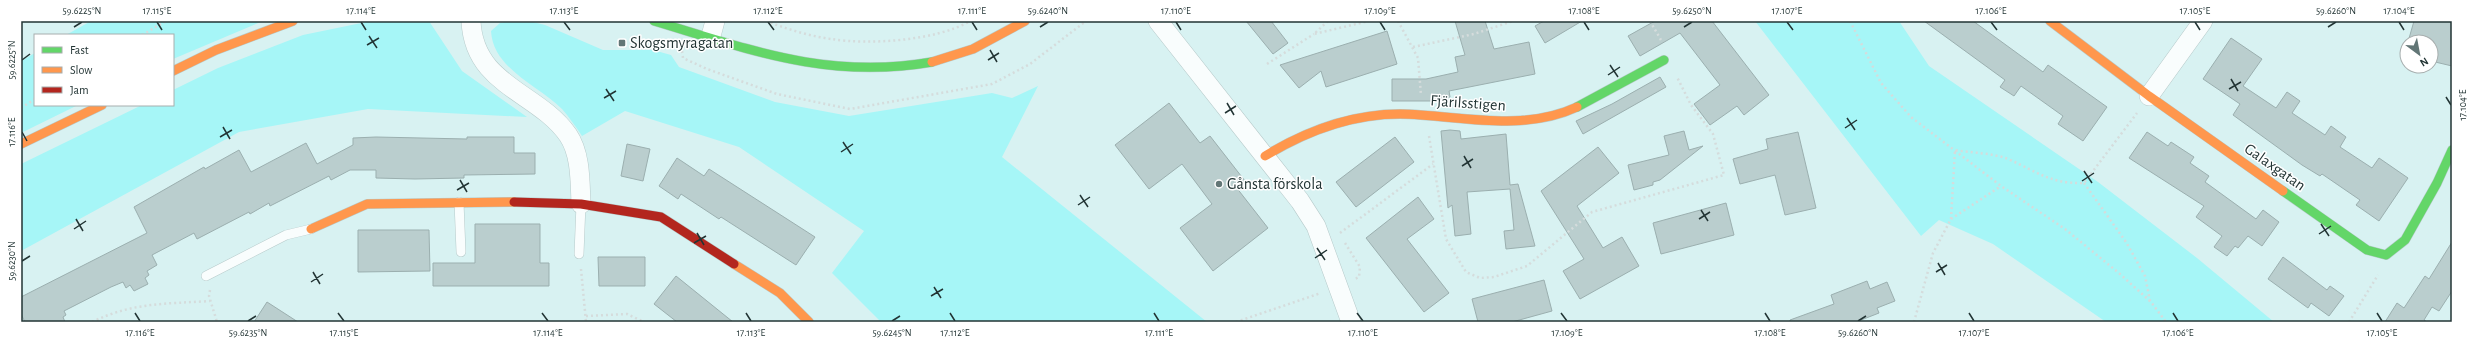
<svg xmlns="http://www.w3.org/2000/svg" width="2473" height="343" viewBox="0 0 2473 343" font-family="'Alegreya Sans',sans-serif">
	<rect width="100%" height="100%" fill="#d8f2f2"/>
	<g fill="#a6f6f7">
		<path d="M91,21h172l-90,38v-24h-107z"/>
		<path d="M371,21h58l33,50 65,46 -159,-8 -129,23 -218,119v-87l121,-59h31v-15l45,-22 85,-33z"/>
		<path d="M509,21h20l16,4 58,25h50l18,5 8,12 96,35 74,14 143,-23 20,5 26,-12 -36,71 205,165h-326l-49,-49 32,-42 -125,-84 -114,-36 -43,25c-6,-9 -13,-19 -20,-27 -24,-24 -69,-40 -71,-78l9,-8z"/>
		<path d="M1755,21h144l30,45 169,116 99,76 77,64h-168l-113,-78 -54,-24 -18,16z"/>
		<path d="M35,53v52h43l-57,28v-72z"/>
	</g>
	<g fill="#bacece" stroke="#9bafaf">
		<path d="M1246,21h25l17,22 -15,11z"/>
		<path d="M1455,21h30l9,28 35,-7 6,32 -86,17 1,6 -19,4h-39v-22h34l32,-7 -3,-15 10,-2z"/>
		<path d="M1544,21h38l-37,22 -10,-17z"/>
		<path d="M1655,21h57l57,74 -25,20 -7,-9 -27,19 -16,-21 26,-19 -40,-52 -40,23 -12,-20z"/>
		<path d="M1924,21h49l70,51 5,-7 59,42 -24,34 -25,-17 5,-8 -42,-30 -7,10 -14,-9 5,-7z"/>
		<path d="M2414,21h38v45l-21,-5v-19h-23z"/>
		<path d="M1387,31l10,33 -71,23 -5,-16 -22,17 -19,-23z"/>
		<path d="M2231,38l31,21 -19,27 33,22 11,-16 13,9 -8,12 33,22 6,-9 15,11 -6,10 32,21 7,-10 29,20 -29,43 -23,-16 4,-5 -38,-26 -2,2 -18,-11 -69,-50 7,-11 -37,-25z"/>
		<path d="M1660,77l6,10 -83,47 -7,-13 36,-17z"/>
		<path d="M1169,103l31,40 10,-7 35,45 -9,6 32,41 -55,43 -33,-43 32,-24 -30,-40 -33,25 -34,-44z"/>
		<path d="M1450,130l10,1 1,8 45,-5 4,51 8,-1 17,62 -29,3 -2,-18 10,-1 -4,-41 -43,3 4,42 -16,2 -3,-31 -4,3 -7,-77z"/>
		<path d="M1684,131l5,19 14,-4 -43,34 -7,2v3l-19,5 -6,-25 41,-10 -5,-19z"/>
		<path d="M1798,132l18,76 -31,7 -10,-40 -35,9 -7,-25 35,-10 -2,-10z"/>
		<path d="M2147,132l21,14 3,-4 23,15 -4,6 19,13 -4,6 51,37 7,-9 16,12 -17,24 -14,-10 -10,12 -3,-2 -8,10 -13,-9 8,-11 -26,-19 8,-11 -75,-48z"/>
		<path d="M376,137l91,2v-2h47v16h21v21l-71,1v3l-49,1 -39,-1v-8h-26l-19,10 -2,-4 -59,30 -1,-3 -19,11 -1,-2 -52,27 -3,-6 -42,22 5,10 -10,6 2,4 -4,3 3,6 -14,7 -4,-6 -4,3 -3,-6 -12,5 -47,24 2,4 -3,2 2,5h-40l-4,-8v-17l126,-64 -13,-26 70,-40 1,2 34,-19 12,22 55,-29 11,21 36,-19v-7z"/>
		<path d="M1395,137l19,25 -58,45 -20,-25z"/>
		<path d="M627,144l23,5 -7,32 -22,-5z"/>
		<path d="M1598,147l21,26 -42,33 26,42 19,-11 17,29 -59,33 -17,-28 21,-12 -43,-68z"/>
		<path d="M677,158l27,18 5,-7 106,68 -19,28 -75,-48 -2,2 -38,-25 -3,5 -19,-13z"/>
		<path d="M1418,197l16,22 -27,20 42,54 -25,19 -58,-74z"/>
		<path d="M1726,203l8,32 -73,19 -8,-31z"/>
		<path d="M475,224h65v39h9v23h-116v-23h42z"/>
		<path d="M358,230h71l1,41 -72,1z"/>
		<path d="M2452,242v49l-13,20 -7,-4 -8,13 3,2h-42l12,-19 7,5 21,-32 4,3z"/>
		<path d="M598,257h47v29h-46z"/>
		<path d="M2283,257l44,33 3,-4 14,10 -15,20 -18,-13 -3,5 -40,-29z"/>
		<path d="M676,276l57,46h-56l-23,-18z"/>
		<path d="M1544,280l8,31 -40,11h-34l-6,-23z"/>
		<path d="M1867,281l3,8 17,-7 8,19 -18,7 2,5 -23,9h-66v-2l44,-16 -3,-9z"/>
		<path d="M267,302l31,20h-44z"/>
	</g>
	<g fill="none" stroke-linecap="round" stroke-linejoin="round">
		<g stroke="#b6caca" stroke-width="10">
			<g id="lane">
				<path d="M459,202l2,50"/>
				<path d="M579,254l2,-50"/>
				<path d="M206,276l80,-41 25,-6"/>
			</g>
		</g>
		<g stroke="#b6caca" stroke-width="20">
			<g id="street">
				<path d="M471,21c3,65 66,70 97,114 13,19 12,47 13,69"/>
				<path d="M1158,21l142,180 16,25 35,96"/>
				<path d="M711,36l4,-15"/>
				<path d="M2149,96l54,-75"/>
			</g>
		</g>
		<g stroke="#b6caca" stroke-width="10">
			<g id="fast">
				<path d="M654,21c97,29 175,59 278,41"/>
				<path d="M1577,107l87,-47"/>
				<path d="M2283,191l84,59 19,5 19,-15 32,-57 15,-33"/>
			</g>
		</g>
		<g stroke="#b6caca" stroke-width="10">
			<g id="slow">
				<path d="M2050,21l99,75 134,95"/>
				<path d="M932,62l41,-13 52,-28"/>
				<path d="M173,71l43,-21 77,-29"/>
				<path d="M21,144l81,-39"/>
				<path d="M1265,156c41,-25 86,-42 135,-42 59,1 121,19 177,-7"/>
				<path d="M311,229l56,-25 147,-2"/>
				<path d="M734,264l46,29 29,29"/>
			</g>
		</g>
		<g stroke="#b6caca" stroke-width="10">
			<path id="jam" d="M514,202l67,2 80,13 73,47"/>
		</g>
		<g stroke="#d5dcdc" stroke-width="2.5" stroke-dasharray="2 3" stroke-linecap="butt">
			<path d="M766,21c21,8 43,15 65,18 38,6 105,2 139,-18"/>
			<path d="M1328,21l-14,13 55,-13"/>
			<path d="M1398,21l20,37 3,37"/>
			<path d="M1650,21l11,19"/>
			<path d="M1850,21l31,62 30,34 90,69 64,43 55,45 31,28 15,20"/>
			<path d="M142,35l24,-14"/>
			<path d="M1413,47l61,-13 39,-13"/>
			<path d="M682,51l1,7 24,11 70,25 73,15 142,-25 38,-20 56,-43"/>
			<path d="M1267,64l47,-30"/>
			<path d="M21,108l14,-9"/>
			<path d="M1429,136l17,103 20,33 14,6 14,-1 33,-11 65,-54 132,-37 -11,-41 -22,-29 -14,-28"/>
			<path d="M2084,183l42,59 19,34 5,25"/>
			<path d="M1951,219l50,-33"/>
			<path d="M1340,233l93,-69"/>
			<path d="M1345,243l15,24 -1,10 -4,2"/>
			<path d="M581,269l5,53"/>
			<path d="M210,290l-1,6 8,26"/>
			<path d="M586,316l41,-2 17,8"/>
			<path d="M92,322c41,-20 75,-18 118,-21"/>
			<path d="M1236,322l85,-29"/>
			<path d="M1914,322l19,-69 18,-34 4,-69c17,3 38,3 53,9 30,13 42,25 76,24l53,-70"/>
			<path d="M2349,322l29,-47"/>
		</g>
		<use href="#lane" stroke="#f9fdfd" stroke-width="9"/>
		<use href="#street" stroke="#f9fdfd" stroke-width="19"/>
		<use href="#fast" stroke="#63d668" stroke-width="9"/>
		<use href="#slow" stroke="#ff974d" stroke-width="9"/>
		<use href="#jam" stroke="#b3261e" stroke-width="9"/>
	</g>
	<path fill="none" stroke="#223434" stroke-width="1.5" d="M157,22l5,8M361,22l5,8M564,22l6,8M768,22l6,8M972,22l5,8M1176,22l5,8M1380,22l5,8M1584,22l5,8M1787,22l6,8M1991,22l6,8M2195,22l5,8M2399,22l5,8M74,27l8,-5M1040,27l8,-5M1684,27l8,-5M2328,27l8,-5M369,36l8,12M367,45l12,-7M990,50l7,12M22,60l8,-6M988,60l11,-7M1610,65l8,12M1608,75l12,-8M2231,79l7,12M606,89l8,12M2229,89l12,-7M2446,97l5,8M604,98l12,-7M1227,103l7,12M1225,113l11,-7M1847,118l8,12M223,127l7,12M1845,128l12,-8M22,132l5,9M220,137l12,-7M843,142l8,12M841,152l12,-8M1464,156l7,12M1462,166l11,-7M2084,171l8,12M460,180l7,12M2082,181l12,-8M457,190l12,-7M1080,195l8,12M1078,205l12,-8M1701,210l7,11M76,219l7,12M1699,219l11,-7M2321,224l8,12M74,229l12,-8M697,233l7,12M2319,234l12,-8M694,243l12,-7M1317,248l8,12M1315,258l12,-8M22,261l8,-5M1938,263l7,12M313,272l7,12M1936,272l11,-7M311,282l12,-8M934,287l7,11M931,296l12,-7M135,313l5,8M338,313l6,8M542,313l6,8M746,313l5,8M950,313l5,8M1154,313l5,8M1357,313l6,8M1561,313l6,8M1765,313l5,8M1969,313l5,8M2173,313l5,8M2377,313l5,8M248,321l8,-5M892,321l8,-5M1858,321l8,-5"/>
	<g fill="#627676" stroke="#fff" stroke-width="1.5">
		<rect x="618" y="39" width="8" height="8" rx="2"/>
		<circle cx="1219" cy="184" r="4"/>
	</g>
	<g text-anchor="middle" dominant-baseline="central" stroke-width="3" stroke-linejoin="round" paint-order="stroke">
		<g font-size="16" fill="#223434" stroke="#fff" text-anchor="start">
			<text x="630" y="43">Skogsmyragatan</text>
			<text x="1227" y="184">Gånsta förskola</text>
		</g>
		<g font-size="16" fill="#223434" stroke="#fff">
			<text transform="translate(1468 103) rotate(4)">Fjärilsstigen</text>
			<text transform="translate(2275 167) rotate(35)">Galaxgatan</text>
		</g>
	</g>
	<rect width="2473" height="343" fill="none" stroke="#ffffff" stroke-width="44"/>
	<rect x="34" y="34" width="140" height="72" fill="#ffffff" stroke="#a7aeae"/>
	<rect x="42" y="47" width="20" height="6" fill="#63d668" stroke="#a7aeae"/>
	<text x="70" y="54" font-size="12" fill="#223434">Fast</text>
	<rect x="42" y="67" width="20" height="6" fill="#ff974d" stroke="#a7aeae"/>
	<text x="70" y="74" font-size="12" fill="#223434">Slow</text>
	<rect x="42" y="87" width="20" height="6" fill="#b3261e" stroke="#a7aeae"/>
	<text x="70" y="94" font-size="12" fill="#223434">Jam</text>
	<g transform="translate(2419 54) rotate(148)"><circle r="19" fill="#ffffff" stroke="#a7aeae"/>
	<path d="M0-3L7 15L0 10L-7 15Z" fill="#627676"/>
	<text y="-6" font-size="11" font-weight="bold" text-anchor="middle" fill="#223434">N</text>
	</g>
	<rect x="22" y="22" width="2429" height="299" fill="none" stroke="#223434" stroke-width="1.5"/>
	<g font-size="10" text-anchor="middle" fill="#223434">
		<text x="82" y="14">59.6225°N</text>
		<text x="157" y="14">17.115°E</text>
		<text x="361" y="14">17.114°E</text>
		<text x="564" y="14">17.113°E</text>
		<text x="768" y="14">17.112°E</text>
		<text x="972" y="14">17.111°E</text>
		<text x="1048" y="14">59.6240°N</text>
		<text x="1176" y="14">17.110°E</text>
		<text x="1380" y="14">17.109°E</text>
		<text x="1584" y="14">17.108°E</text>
		<text x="1692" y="14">59.6250°N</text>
		<text x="1787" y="14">17.107°E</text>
		<text x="1991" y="14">17.106°E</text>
		<text x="2195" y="14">17.105°E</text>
		<text x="2336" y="14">59.6260°N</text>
		<text x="2399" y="14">17.104°E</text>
		<text transform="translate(11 60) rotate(-90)" y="4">59.6225°N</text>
		<text transform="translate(2462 105) rotate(-90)" y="4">17.104°E</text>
		<text transform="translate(11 132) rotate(-90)" y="4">17.116°E</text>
		<text transform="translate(11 261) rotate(-90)" y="4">59.6230°N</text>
		<text x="140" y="336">17.116°E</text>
		<text x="248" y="336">59.6235°N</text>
		<text x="344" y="336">17.115°E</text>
		<text x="548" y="336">17.114°E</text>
		<text x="751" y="336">17.113°E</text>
		<text x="892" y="336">59.6245°N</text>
		<text x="955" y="336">17.112°E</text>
		<text x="1159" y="336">17.111°E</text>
		<text x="1363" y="336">17.110°E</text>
		<text x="1567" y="336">17.109°E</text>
		<text x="1770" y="336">17.108°E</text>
		<text x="1858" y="336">59.6260°N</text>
		<text x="1974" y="336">17.107°E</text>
		<text x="2178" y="336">17.106°E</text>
		<text x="2382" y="336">17.105°E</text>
	</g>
</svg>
